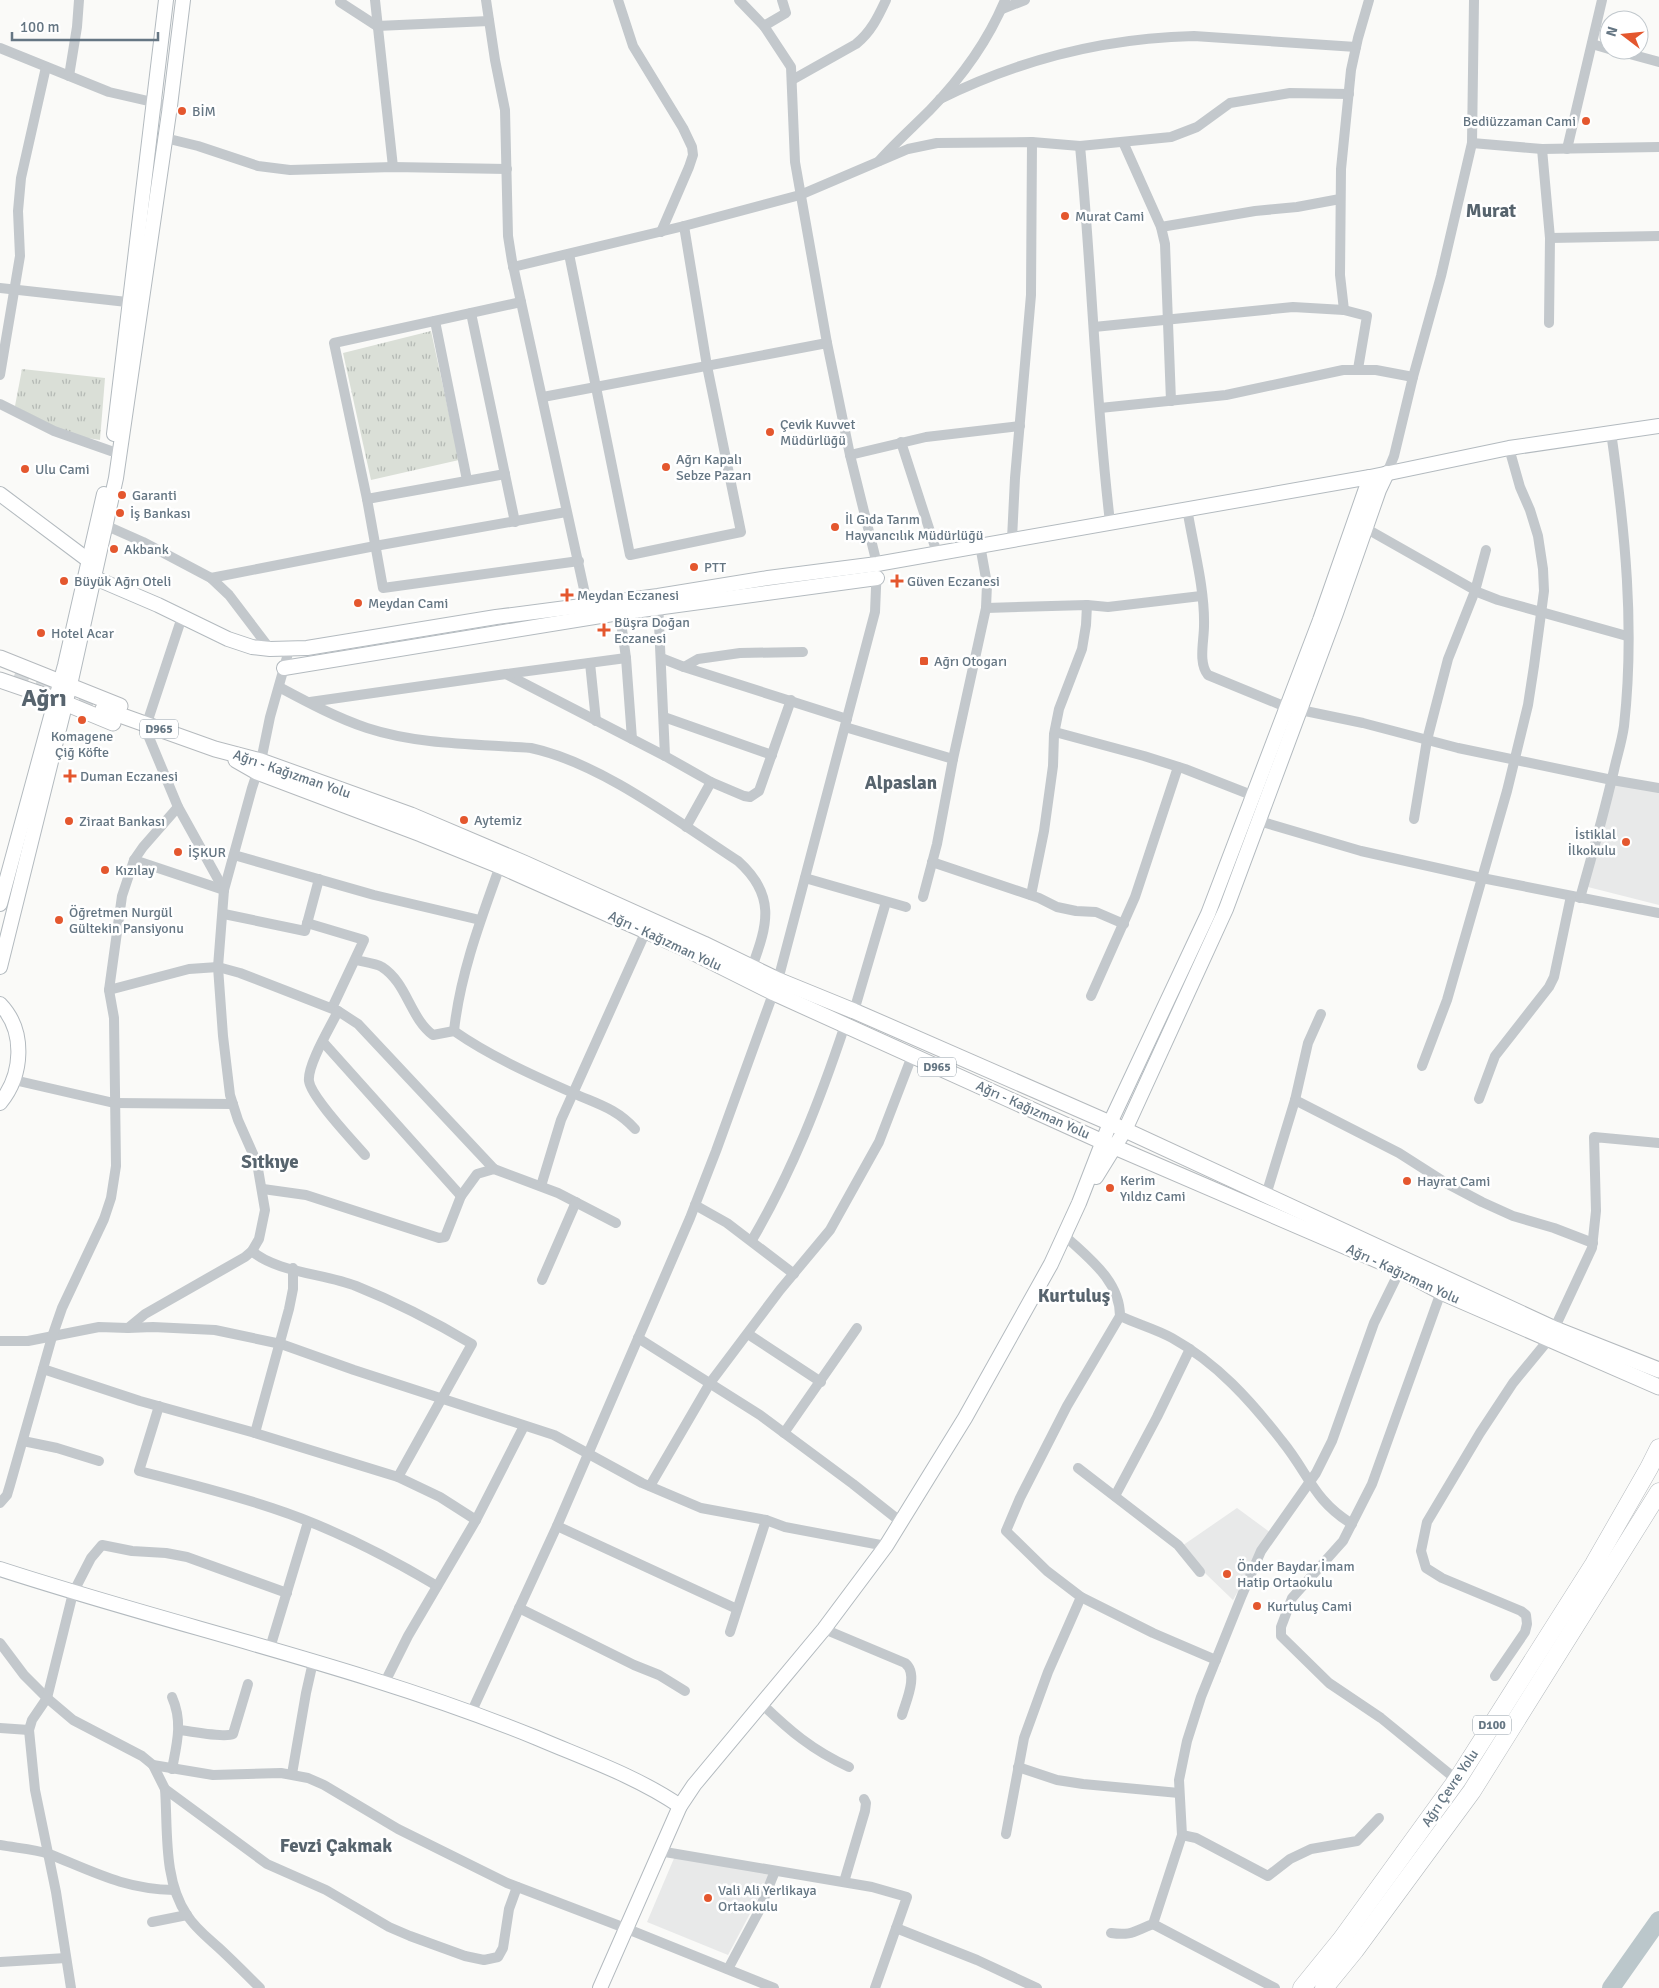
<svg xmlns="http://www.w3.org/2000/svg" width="1659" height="1988" viewBox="0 0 1659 1988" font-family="Signika,sans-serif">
	<defs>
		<pattern id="grass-tufts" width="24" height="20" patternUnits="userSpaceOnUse" patternTransform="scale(1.25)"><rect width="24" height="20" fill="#dadfd7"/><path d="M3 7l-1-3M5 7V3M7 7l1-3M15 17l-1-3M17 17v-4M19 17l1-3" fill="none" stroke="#b4b9b4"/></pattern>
	</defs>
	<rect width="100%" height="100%" fill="#fafaf8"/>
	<g fill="#e8e9e9">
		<path d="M1615,782l44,8v115l-75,-19z"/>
		<path d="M1237,1508l34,25 -38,67 -54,-52z"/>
		<path d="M675,1856l96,18 -43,81 -81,-33z"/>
	</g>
	<g fill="url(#grass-tufts)">
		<path d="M431,331l28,129 -88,20 -28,-127z"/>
		<path d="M22,369l83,9 -5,62 -37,-6 -48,-28z"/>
	</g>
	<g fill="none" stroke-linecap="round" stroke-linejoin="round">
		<path stroke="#bbc7cb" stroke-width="18" d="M1611,1988l48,-68"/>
		<path stroke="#d5d9db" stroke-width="15" stroke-dasharray="15 8" stroke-linecap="butt" d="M14,676l89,33"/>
		<g stroke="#b3babf" stroke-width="16">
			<g id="secondary">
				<path d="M114,434l52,-434"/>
				<path d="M0,494l88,66"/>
				<path d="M95,578l63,27 70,34 24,8 18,2 37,-1 189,-31 162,-21 110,-18 109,-14 493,-87 139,-29 150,-22"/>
				<path d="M284,668l335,-55 258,-35"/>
				<path d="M0,904l65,-239 39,-171"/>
				<path d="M0,967l70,-282 46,-207 54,-372 13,-106"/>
				<path d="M0,1004c26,27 23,71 0,99"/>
				<path d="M1096,1177l29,-47 101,-221 110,-296 43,-123 8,-17"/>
				<path d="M0,1569c178,58 363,98 537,169 49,21 99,38 143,68"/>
				<path d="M600,1988l80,-182 14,-21 130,-156 62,-83 79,-128 86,-154 28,-61 31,-80 98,-209 112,-294 50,-143"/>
			</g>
		</g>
		<g stroke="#b5babe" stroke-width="17">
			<g id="primary">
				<path d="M0,658l120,48"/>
				<path d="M0,680l55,19 58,24"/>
				<path d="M103,709l112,40 46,12 150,54 113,48 180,81 74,36 76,31 256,112 445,206 104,41"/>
				<path d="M236,760l21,12 164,62 79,32 186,83 88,44 329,149 297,128 41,22 218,95"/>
			</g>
		</g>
		<g stroke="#b4b9bd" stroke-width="19">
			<g id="highway">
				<path d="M1302,1988l39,-48 116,-160 137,-216 55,-96 10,-20"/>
				<path d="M1324,1988l31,-38 117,-159 187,-299"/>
			</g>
		</g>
		<g stroke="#c3c8cc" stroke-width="10">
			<path d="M375,0l18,167"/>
			<path d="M486,0l9,60 10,50 3,126 4,25 77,351"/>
			<path d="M618,0l15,46 50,82 9,19 1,8 -4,12 -28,65"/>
			<path d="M739,0l25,26"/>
			<path d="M340,2l37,24 112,-5"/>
			<path d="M1002,9l23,-9"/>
			<path d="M1592,44l17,5"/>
			<path d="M0,48l109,44 61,14"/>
			<path d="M1615,50l44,12"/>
			<path d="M69,76l8,-49 2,-27"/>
			<path d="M792,80l64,-36c15,-12 22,-27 30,-44"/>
			<path d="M940,99c81,-40 164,-61 254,-63l162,11"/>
			<path d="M165,138l33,8 60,20 32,4 103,-3 114,2"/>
			<path d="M1123,142l38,85 4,17 6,157"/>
			<path d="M1472,143l70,6 117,-2"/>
			<path d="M1080,146c12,125 15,251 30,376"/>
			<path d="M1542,149l8,89 -1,85"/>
			<path d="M1567,149l35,-149"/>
			<path d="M879,161c16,-18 34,-34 51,-51 31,-32 58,-69 75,-110"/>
			<path d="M1161,227l94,-16 42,-4 43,-8"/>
			<path d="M1550,238l109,-2"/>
			<path d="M569,254l61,301 111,-23 -34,-166 -23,-140"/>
			<path d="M513,267l171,-41 116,-31 108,-46 29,-6 95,-1 48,4 91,-9 26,-10 33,-24 60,-10 59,1"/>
			<path d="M0,288l136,15"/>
			<path d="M521,302l-187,41 33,156 16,89 196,-27"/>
			<path d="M1344,310l-4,-35 1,-106 10,-99 7,-32 11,-38"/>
			<path d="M471,313l44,209"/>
			<path d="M435,321l32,159"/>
			<path d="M1094,327l199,-20 51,3 23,6 -9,53"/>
			<path d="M0,375l20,-119 -2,-45 3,-33 25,-111"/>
			<path d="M543,397l284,-54"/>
			<path d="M0,404l54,27 57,20"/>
			<path d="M1100,408l126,-13 117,-25h33l37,7"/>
			<path d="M901,442l36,111"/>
			<path d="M850,455l76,-18 94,-11"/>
			<path d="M1387,473l7,-17 19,-79 28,-101 31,-133 2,-143"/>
			<path d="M367,499l138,-25"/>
			<path d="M1187,508c6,38 18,80 17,118 0,15 -6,37 4,49l78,32 77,16 95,25 154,32 47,8"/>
			<path d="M1360,525l120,68 18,7 129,36"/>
			<path d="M107,526l36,16 68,36 18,17 41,54"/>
			<path d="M1012,539l3,-61 16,-183 1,-153"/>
			<path d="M211,578l164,-32 191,-34"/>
			<path d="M658,602l7,154"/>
			<path d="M619,608l7,50 6,81"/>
			<path d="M986,608l101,-3 21,2 93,-11"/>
			<path d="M661,658l23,9 163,52"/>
			<path d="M590,663l6,58"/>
			<path d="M684,667l14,-8 42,-6 63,-1"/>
			<path d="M506,674l159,82 46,26 33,14 6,1 9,-6 32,-91"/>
			<path d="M279,687c28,15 58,31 88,41 52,17 110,16 164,20 70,15 147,74 207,113 38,34 30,63 14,106"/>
			<path d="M310,702l196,-28 120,-16"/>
			<path d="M149,717l33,-100"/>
			<path d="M664,717l108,38"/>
			<path d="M845,727l108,32"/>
			<path d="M1055,732l89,24 41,13 69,27"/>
			<path d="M148,735l30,72 46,83"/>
			<path d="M1414,819l13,-79 21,-81 27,-68 11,-41"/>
			<path d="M1259,821l102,30 121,27 177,35"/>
			<path d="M686,827l25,-45"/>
			<path d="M234,855l140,40 106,25"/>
			<path d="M134,860l90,30"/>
			<path d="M932,862l107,36 18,9 19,4 20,1 28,12"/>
			<path d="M805,878l101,29"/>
			<path d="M1031,895l13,-64 9,-65 1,-32 5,-25 23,-60 4,-24 1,-20"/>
			<path d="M923,897l14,-53 16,-85 33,-151 1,-24 -7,-39"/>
			<path d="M1580,898c12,-42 24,-85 34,-128 3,-14 8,-29 10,-44 11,-98 1,-196 -13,-294"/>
			<path d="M224,914l81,17 14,-52"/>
			<path d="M307,923l57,17 -32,68"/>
			<path d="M356,960c8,2 19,3 26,7 25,16 28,51 51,68l21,-4c36,25 78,44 119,62 24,11 43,15 62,36"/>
			<path d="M109,990l80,-21 29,-2 22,6 98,38 20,13 136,145"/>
			<path d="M1091,996l44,-99 43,-130"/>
			<path d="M338,1011c-7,15 -31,54 -29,70 2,16 44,60 56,74"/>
			<path d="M854,1011l32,-109"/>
			<path d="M454,1031c6,-57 27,-112 46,-165"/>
			<path d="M323,1042l138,154"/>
			<path d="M1422,1066l25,-66 60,-209 21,-86 6,-39 10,-75 -1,-22 -5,-33 -8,-26 -10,-23 -11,-39"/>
			<path d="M14,1080l100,23 119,1"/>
			<path d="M1479,1099l16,-43 54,-69 5,-10 17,-81"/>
			<path d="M1295,1100l104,53 47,30 36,19 31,14 41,12 39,15"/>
			<path d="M541,1186l20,-66 85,-189"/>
			<path d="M263,1189l43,6 133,43 6,-1 16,-41 16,-22 17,-5 64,24 58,30"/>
			<path d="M1266,1195l29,-95 13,-57 13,-29"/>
			<path d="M695,1205l32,18 67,51"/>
			<path d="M1064,1235c23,22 56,45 56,81l-53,90 -47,92 -14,33 41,40 34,26 72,36 63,27"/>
			<path d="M752,1240c40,-68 68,-140 93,-215"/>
			<path d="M252,1251c23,21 74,23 104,35 40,16 79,36 116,58l-74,133"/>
			<path d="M542,1280l34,-78"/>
			<path d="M1441,1292l-69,192 -29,57 -51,57 -11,29v9l48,47 52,35 76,62"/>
			<path d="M1120,1316c17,8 36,13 52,22 45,25 79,63 110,103 27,33 31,59 70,83"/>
			<path d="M128,1328l17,-14 100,-57 7,-6 7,-12 6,-29 -8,-47 -19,-43 -8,-25 -7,-59 -5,-69 6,-77 28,-102 9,-27 9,-44 19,-67"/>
			<path d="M748,1334l73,48"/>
			<path d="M638,1338l122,77 93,69 48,38"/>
			<path d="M0,1341h28l71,-14 29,1 25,-1 62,3 66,14 73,26 200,65 88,48 59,25 65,12 19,7 101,19"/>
			<path d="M43,1369l97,32 115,32 143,44 42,20 36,23"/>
			<path d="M159,1406l-20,65c44,11 89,22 133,37 58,19 113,47 165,78"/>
			<path d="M255,1433l34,-124 4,-20v-21"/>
			<path d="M784,1433l73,-105"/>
			<path d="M23,1441l34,7 42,13"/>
			<path d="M1078,1468l100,77 22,27"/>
			<path d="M650,1486l60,-103 70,-93 50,-60 49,-88 33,-86"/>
			<path d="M1115,1496l42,-79 33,-68"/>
			<path d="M0,1503l7,-8 3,-10 42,-148 10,-29 42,-89 7,-21 5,-32 -2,-148 -5,-28 13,-94 12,-36 9,-13 35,-40"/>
			<path d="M557,1526l180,83"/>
			<path d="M519,1608l115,57 25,10 26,16"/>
			<path d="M824,1629l81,34c14,11 1,38 -3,52"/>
			<path d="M730,1632l36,-112"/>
			<path d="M0,1643l24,32 23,23 26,22 69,36 11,9 60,10 68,-2 27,5 16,7 74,44 109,54 118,45 149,60"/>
			<path d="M270,1648l38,-126"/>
			<path d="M1495,1676l30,-44 2,-8 -1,-9 -5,-4 -79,-33 -16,-10 -5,-17 6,-29 53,-89 33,-50 37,-45 42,-90 4,-37 -2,-74 65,6"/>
			<path d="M384,1684l24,-48 68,-116 48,-94"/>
			<path d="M761,1703c29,28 51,47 88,64"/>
			<path d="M471,1713l86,-187 133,-308 26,-67 62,-171 97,-368 2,-48 -27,-109 -23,-112 -32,-181 -4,-95 -27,-41 22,-13 -4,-13"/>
			<path d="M0,1728l29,2"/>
			<path d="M179,1730c11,1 46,8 54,4l15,-50"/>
			<path d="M153,1765l12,24 102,75 59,26 63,37 21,9 55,20 19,4 14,-3 5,-9 6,-39 8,-22"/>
			<path d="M1018,1767l39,13 26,4 96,9"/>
			<path d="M172,1769c5,-26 11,-47 0,-72"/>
			<path d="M292,1774l14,-81 7,-31"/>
			<path d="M165,1789c3,41 -2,91 22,126 8,13 21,23 32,33 14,13 27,26 41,40"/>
			<path d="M1006,1834l18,-96 24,-66 33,-75"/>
			<path d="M1182,1835l14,3 72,38 22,-17 21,-10 46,-8 22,-23"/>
			<path d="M0,1845c16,3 34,4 49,9 45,18 75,35 125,36"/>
			<path d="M659,1851l213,36 35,10 -32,91"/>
			<path d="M844,1882l21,-71 1,-8 -2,-4"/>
			<path d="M152,1922l35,-7"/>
			<path d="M1153,1924l122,64"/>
			<path d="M896,1928l81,32 60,28"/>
			<path d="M1111,1933c21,3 23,-2 42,-9l29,-89 -3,-55 8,-39 14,-44 41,-102 19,-44 55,-78 16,-32 42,-118 26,-53"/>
			<path d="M0,1962l66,-4"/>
			<path d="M728,1969l30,-56 17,-42"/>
			<path d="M71,1988l-15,-96 -21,-102 -6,-60 3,-10 15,-22 26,-105 18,-35 11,-13 30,6 34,2 21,4 100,36"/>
		</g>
		<use href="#secondary" stroke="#fff" stroke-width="14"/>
		<use href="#primary" stroke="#fff" stroke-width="15"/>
		<use href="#highway" stroke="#fff" stroke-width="18"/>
	</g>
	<g fill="#e4572e" stroke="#fff" stroke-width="2">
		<circle cx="182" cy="111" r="5"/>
		<circle cx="1586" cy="121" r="5"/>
		<circle cx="1065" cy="216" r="5"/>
		<circle cx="770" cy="432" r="5"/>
		<circle cx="666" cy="467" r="5"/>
		<circle cx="25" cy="469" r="5"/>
		<circle cx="122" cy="495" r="5"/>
		<circle cx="120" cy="513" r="5"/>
		<circle cx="835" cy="527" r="5"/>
		<circle cx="114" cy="549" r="5"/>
		<circle cx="694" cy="567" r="5"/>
		<circle cx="64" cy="581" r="5"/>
		<path d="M894.5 573.5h5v5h5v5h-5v5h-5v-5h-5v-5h5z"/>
		<path d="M564.5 587.5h5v5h5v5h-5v5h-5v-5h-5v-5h5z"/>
		<circle cx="358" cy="603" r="5"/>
		<path d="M601.5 622.5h5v5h5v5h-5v5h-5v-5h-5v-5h5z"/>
		<circle cx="41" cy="633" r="5"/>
		<rect x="919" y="656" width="10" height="10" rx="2.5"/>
		<circle cx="82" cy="720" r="5"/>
		<path d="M67.5 768.5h5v5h5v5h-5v5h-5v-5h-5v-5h5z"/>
		<circle cx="464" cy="820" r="5"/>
		<circle cx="69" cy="821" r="5"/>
		<circle cx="1626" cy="842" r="5"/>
		<circle cx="178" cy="852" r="5"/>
		<circle cx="105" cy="870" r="5"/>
		<circle cx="59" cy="920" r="5"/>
		<circle cx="1407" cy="1181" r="5"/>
		<circle cx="1110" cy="1188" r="5"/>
		<circle cx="1227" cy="1574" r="5"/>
		<circle cx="1257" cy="1606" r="5"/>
		<circle cx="708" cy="1898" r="5"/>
	</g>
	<g text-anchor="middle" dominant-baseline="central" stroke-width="5" stroke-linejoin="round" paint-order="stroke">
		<g fill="#fff" stroke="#939fa8" stroke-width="1">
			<rect x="140" y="719.5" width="38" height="19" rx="4"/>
			<rect x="918" y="1057.5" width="38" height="19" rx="4"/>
			<rect x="1473" y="1715.5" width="38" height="19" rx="4"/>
		</g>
		<g font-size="12" font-weight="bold" fill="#657683">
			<text x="159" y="729">D965</text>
			<text x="937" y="1067">D965</text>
			<text x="1492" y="1725">D100</text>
		</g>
		<g font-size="14" fill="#657683" stroke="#fff" text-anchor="start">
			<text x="192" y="111">BİM</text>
			<text x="1576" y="121" text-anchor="end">Bediüzzaman Cami</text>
			<text x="1075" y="216">Murat Cami</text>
			<text x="780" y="424">Çevik Kuvvet<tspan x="780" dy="16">Müdürlüğü</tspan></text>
			<text x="676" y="459">Ağrı Kapalı<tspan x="676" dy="16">Sebze Pazarı</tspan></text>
			<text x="35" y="469">Ulu Cami</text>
			<text x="132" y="495">Garanti</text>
			<text x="130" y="513">İş Bankası</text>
			<text x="845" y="519">İl Gıda Tarım<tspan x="845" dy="16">Hayvancılık Müdürlüğü</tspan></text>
			<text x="124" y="549">Akbank</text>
			<text x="704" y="567">PTT</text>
			<text x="74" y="581">Büyük Ağrı Oteli</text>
			<text x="907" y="581">Güven Eczanesi</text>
			<text x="577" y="595">Meydan Eczanesi</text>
			<text x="368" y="603">Meydan Cami</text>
			<text x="614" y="622">Büşra Doğan<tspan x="614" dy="16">Eczanesi</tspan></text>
			<text x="51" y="633">Hotel Acar</text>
			<text x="934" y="661">Ağrı Otogarı</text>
			<text x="82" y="736" text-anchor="middle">Komagene<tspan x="82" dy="16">Çiğ Köfte</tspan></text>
			<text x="80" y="776">Duman Eczanesi</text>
			<text x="474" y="820">Aytemiz</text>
			<text x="79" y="821">Ziraat Bankası</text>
			<text x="1616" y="834" text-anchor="end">İstiklal<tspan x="1616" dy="16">İlkokulu</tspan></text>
			<text x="188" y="852">İŞKUR</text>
			<text x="115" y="870">Kızılay</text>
			<text x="69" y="912">Öğretmen Nurgül<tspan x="69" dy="16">Gültekin Pansiyonu</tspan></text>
			<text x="1120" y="1180">Kerim<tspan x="1120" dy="16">Yıldız Cami</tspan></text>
			<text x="1417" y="1181">Hayrat Cami</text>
			<text x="1237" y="1566">Önder Baydar İmam<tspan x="1237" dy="16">Hatip Ortaokulu</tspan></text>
			<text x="1267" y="1606">Kurtuluş Cami</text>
			<text x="718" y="1890">Vali Ali Yerlikaya<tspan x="718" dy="16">Ortaokulu</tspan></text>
		</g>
		<g font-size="14" fill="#657683" stroke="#fff">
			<text transform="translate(292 774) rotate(19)">Ağrı - Kağızman Yolu</text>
			<text transform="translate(665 941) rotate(25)">Ağrı - Kağızman Yolu</text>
			<text transform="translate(1033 1110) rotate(24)">Ağrı - Kağızman Yolu</text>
			<text transform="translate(1403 1274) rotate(25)">Ağrı - Kağızman Yolu</text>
			<text transform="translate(1450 1788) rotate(-56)">Ağrı Çevre Yolu</text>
		</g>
		<g font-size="19" font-weight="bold" fill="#57646e" stroke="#fff">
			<text x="1491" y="211">Murat</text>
			<text x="901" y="783">Alpaslan</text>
			<text x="270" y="1162">Sıtkıye</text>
			<text x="1074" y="1296">Kurtuluş</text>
			<text x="336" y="1846">Fevzi Çakmak</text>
		</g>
		<g font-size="24" font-weight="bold" fill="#57646e" stroke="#fff">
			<text x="44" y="698">Ağrı</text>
		</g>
	</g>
	<g transform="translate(1624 35) rotate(286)"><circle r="24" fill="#ffffff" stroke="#c1c8cd"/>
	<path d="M0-4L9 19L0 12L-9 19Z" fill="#e4572e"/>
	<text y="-8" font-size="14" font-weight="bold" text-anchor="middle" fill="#657683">N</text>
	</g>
	<path d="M12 32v8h146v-8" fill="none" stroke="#657683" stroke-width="2.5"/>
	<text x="20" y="32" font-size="15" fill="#657683" stroke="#ffffff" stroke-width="4" paint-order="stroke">100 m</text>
</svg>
